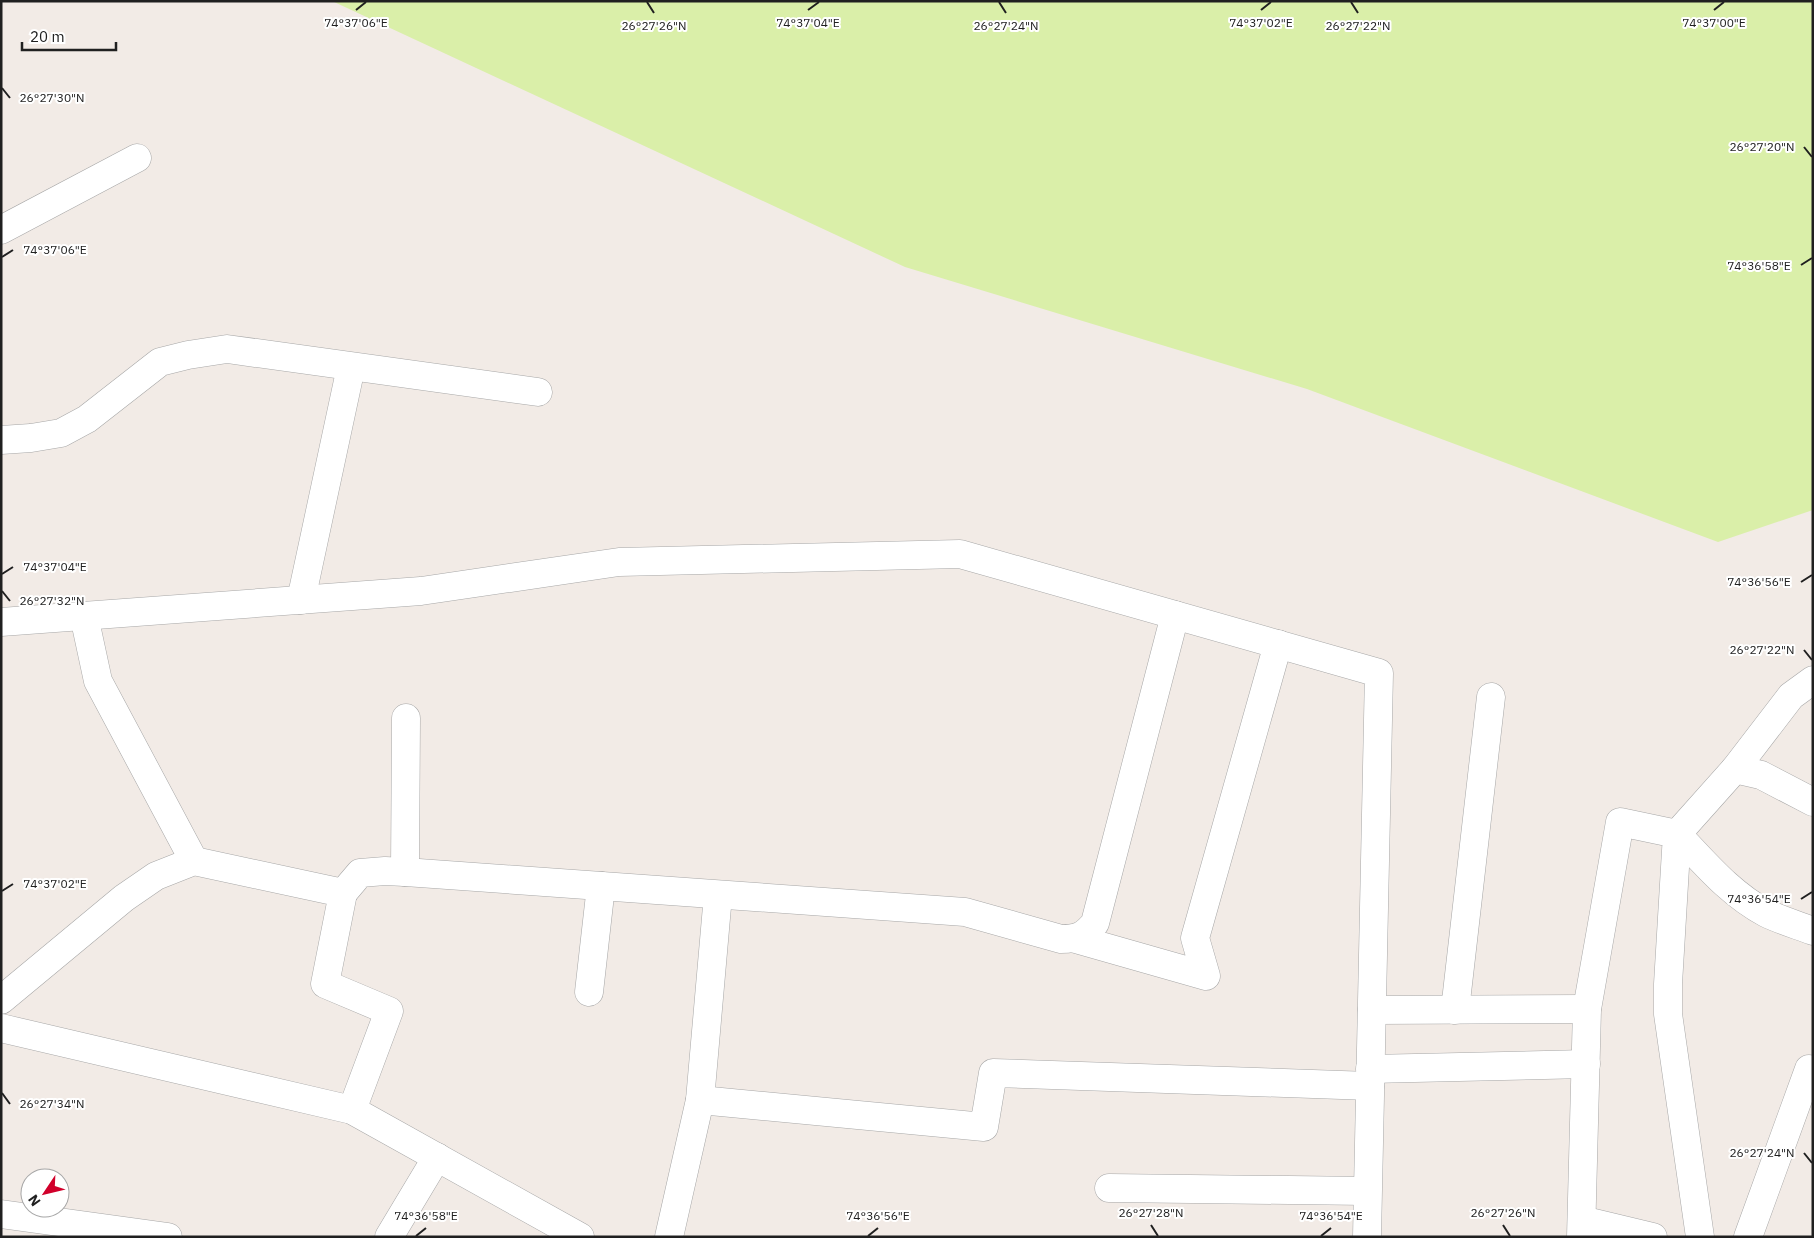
<svg xmlns="http://www.w3.org/2000/svg" width="1814" height="1238" viewBox="0 0 1814 1238" font-family="'IBM Plex Sans',sans-serif">
	<rect width="100%" height="100%" fill="#f2ebe6"/>
	<path fill="#daefa9" d="M332,1h1481v509l-95,32 -411,-153 -402,-122z"/>
	<g fill="none" stroke-linecap="round" stroke-linejoin="round">
		<g stroke="#a7a7a7" stroke-width="29">
			<g id="street">
				<path d="M1,230l136,-72"/>
				<path d="M1,440l30,-2 30,-5 26,-14 73,-57 28,-7 39,-6 311,43"/>
				<path d="M301,600l50,-233"/>
				<path d="M84,616l14,65 96,180"/>
				<path d="M1,622l420,-31 198,-29 341,-8 419,119 -12,564"/>
				<path d="M1735,769l56,-73 22,-16"/>
				<path d="M1813,802l-52,-27 -26,-6 -58,65c27,28 53,60 89,79 14,7 31,12 47,18"/>
				<path d="M405,872l1,-154"/>
				<path d="M343,893l17,-20 25,-2 20,1 560,40 96,27c17,0 23,-3 34,-16l80,-308"/>
				<path d="M1076,939l130,37 -11,-38 83,-294"/>
				<path d="M589,992l12,-106"/>
				<path d="M1,1000l123,-102 32,-22 38,-15 149,32 -18,91 64,27 -37,99"/>
				<path d="M1372,1010l215,-1"/>
				<path d="M1455,1010l36,-313"/>
				<path d="M1,1028l351,82 228,127"/>
				<path d="M1370,1069l216,-5"/>
				<path d="M700,1100l18,-205"/>
				<path d="M1109,1188l258,3"/>
				<path d="M1,1214l167,23"/>
				<path d="M1582,1220l71,17"/>
				<path d="M389,1237l48,-80"/>
				<path d="M669,1237l31,-137 284,27 9,-54 377,13"/>
				<path d="M1581,1237l6,-228 33,-187 57,12 -9,150v30l32,223"/>
				<path d="M1748,1237l61,-168"/>
			</g>
		</g>
		<use href="#street" stroke="#fff" stroke-width="28"/>
	</g>
	<path fill="none" stroke="#202020" stroke-width="2" d="M647,2l7,11M999,2l7,11M1351,2l7,11M356,10l10,-8M808,10l11,-8M1261,10l10,-8M1714,10l10,-8M2,88l8,10M1804,147l8,10M2,257l11,-7M1801,265l11,-7M2,574l11,-7M1801,582l11,-7M2,591l8,10M1804,650l8,10M2,891l11,-7M1801,899l11,-7M2,1093l8,11M1804,1153l8,10M1151,1225l7,11M1503,1225l7,11M416,1236l10,-8M868,1236l10,-8M1321,1236l10,-8"/>
	<g font-size="12" text-anchor="middle" fill="#202020" stroke="#fff" stroke-width="4" stroke-linejoin="round" paint-order="stroke">
		<text x="356" y="27">74°37'06"E</text>
		<text x="808" y="27">74°37'04"E</text>
		<text x="1261" y="27">74°37'02"E</text>
		<text x="1714" y="27">74°37'00"E</text>
		<text x="1006" y="30">26°27'24"N</text>
		<text x="1358" y="30">26°27'22"N</text>
		<text x="654" y="30">26°27'26"N</text>
		<text x="52" y="102">26°27'30"N</text>
		<text x="1762" y="151">26°27'20"N</text>
		<text x="55" y="254">74°37'06"E</text>
		<text x="1759" y="270">74°36'58"E</text>
		<text x="55" y="571">74°37'04"E</text>
		<text x="1759" y="586">74°36'56"E</text>
		<text x="52" y="605">26°27'32"N</text>
		<text x="1762" y="654">26°27'22"N</text>
		<text x="55" y="888">74°37'02"E</text>
		<text x="1759" y="903">74°36'54"E</text>
		<text x="52" y="1108">26°27'34"N</text>
		<text x="1762" y="1157">26°27'24"N</text>
		<text x="1151" y="1217">26°27'28"N</text>
		<text x="1503" y="1217">26°27'26"N</text>
		<text x="426" y="1220">74°36'58"E</text>
		<text x="878" y="1220">74°36'56"E</text>
		<text x="1331" y="1220">74°36'54"E</text>
	</g>
	<rect width="1814" height="1238" fill="none" stroke="#202020" stroke-width="5"/>
	<g transform="translate(45 1193) rotate(235)"><circle r="24" fill="#ffffff" stroke="#a6a6a6"/>
	<path d="M0-4L9 19L0 12L-9 19Z" fill="#d1002b"/>
	<text y="-8" font-size="14" font-weight="bold" text-anchor="middle" fill="#202020">N</text>
	</g>
	<path d="M22 42v8h94v-8" fill="none" stroke="#202020" stroke-width="2.5"/>
	<text x="30" y="42" font-size="15" fill="#202020" stroke="#ffffff" stroke-width="4" paint-order="stroke">20 m</text>
</svg>
